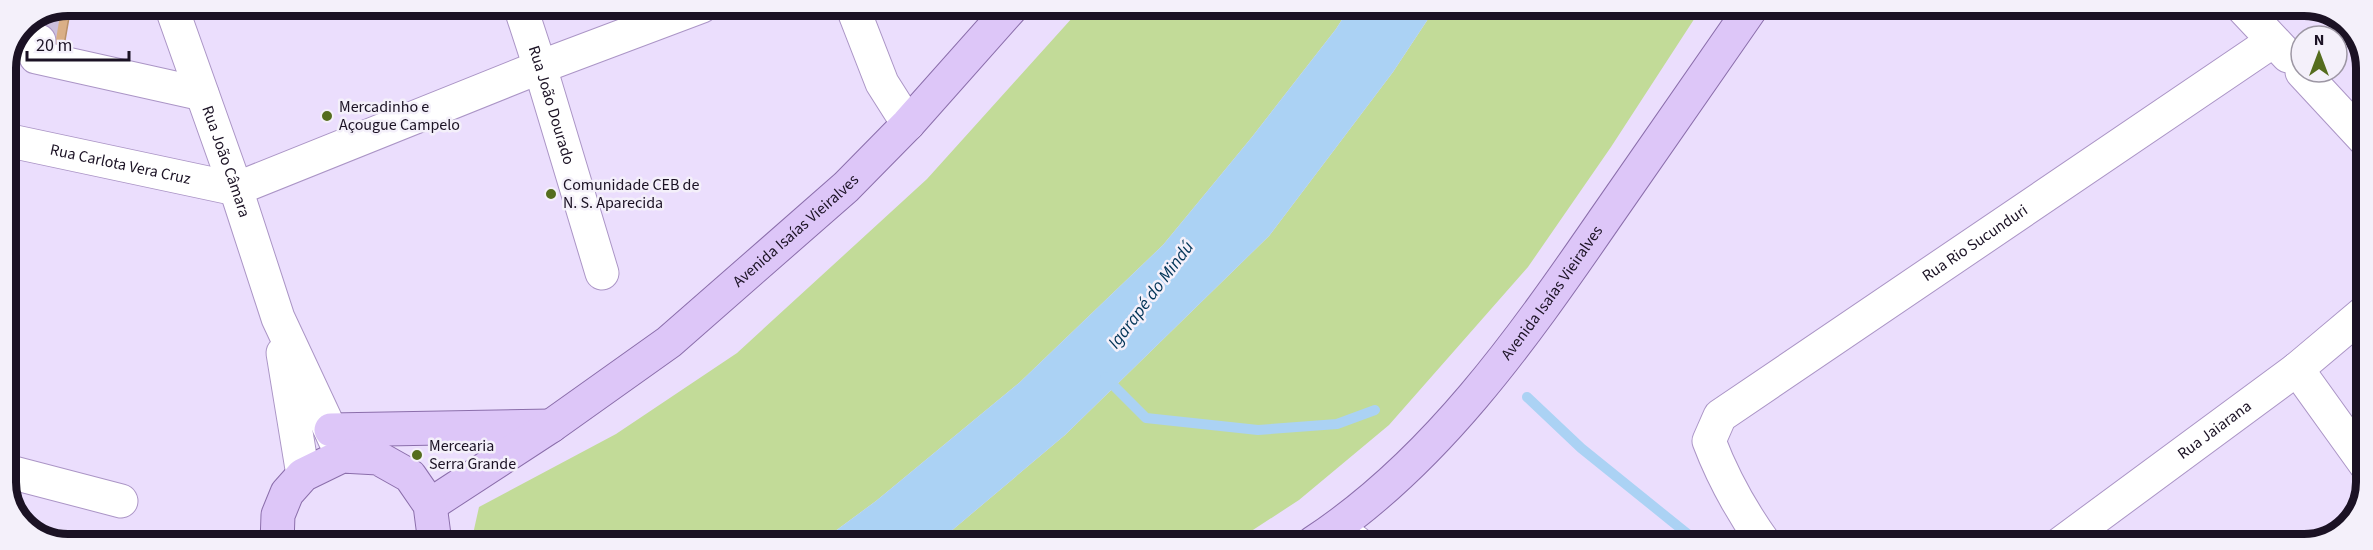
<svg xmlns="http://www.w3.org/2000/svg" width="2373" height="550" viewBox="0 0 2373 550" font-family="'Source Sans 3',sans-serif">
	<rect width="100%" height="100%" fill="#ebdefd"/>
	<g fill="#c2db98">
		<path d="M1082,7h268l-14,22 -84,108 -89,108 -144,138 -143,118 -57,42h-348l8,-36 137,-73 121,-81 190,-174z"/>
		<path d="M1436,7h266l-91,140 -83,120 -139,158 -90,75 -66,43h-296l128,-108 204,-199 124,-164z"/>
	</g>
	<path fill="#abd2f4" d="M1350,7h86l-43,65 -124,164 -204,199 -128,108h-118l57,-42 143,-118 144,-138 89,-108 84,-108z"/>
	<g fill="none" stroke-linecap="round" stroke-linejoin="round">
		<g stroke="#abd2f4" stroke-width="10">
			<path d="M1105,377l41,41 112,12 79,-6 38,-14"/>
			<path d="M1527,397l54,51 119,96"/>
		</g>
	</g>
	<path fill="#daaf86" stroke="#b99068" stroke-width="1.5" d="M68,6h3l-7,40 -38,-7 3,-17z"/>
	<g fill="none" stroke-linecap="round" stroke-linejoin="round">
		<path stroke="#ccbfdc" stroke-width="33" stroke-dasharray="33 16" stroke-linecap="butt" d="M39,41l4,-24"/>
		<g stroke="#ab95c6" stroke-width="35">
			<g id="minor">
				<path id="s1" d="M171,6l65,183 42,129 64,137"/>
				<path id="s2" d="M520,6l20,61 62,206"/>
				<path d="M852,6l30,77 26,41"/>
				<path d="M2242,7l46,49"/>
				<path d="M39,41l-3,16 166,37"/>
				<path d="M2302,72l64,69"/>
				<path id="s3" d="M6,140l230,49 304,-122 162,-61"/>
				<path d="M283,353l20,122"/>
				<path d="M2297,369l69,96"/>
				<path d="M6,471l115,30"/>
				<path d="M1337,528l20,15"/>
				<path id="s4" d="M1765,544c-23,-32 -42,-66 -56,-103l11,-25 553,-375"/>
				<path id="s5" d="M2060,544l237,-175 69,-58"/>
			</g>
		</g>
		<g stroke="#8b6eab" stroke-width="35">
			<g id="major">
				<path d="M331,430l220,-4"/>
				<path id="s6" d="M430,505l121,-79 118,-84 177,-155 62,-63 104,-117"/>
				<path d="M277,543l1,-28 9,-22 16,-18 39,-19 36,2 32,18 20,29 5,38"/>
				<path id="s7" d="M1313,543c122,-80 209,-204 291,-323 50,-71 99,-142 148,-213"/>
			</g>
		</g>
		<path stroke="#7a6f87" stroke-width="4" stroke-dasharray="3 4.5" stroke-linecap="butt" d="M1713,544l9,-6"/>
		<use href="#minor" stroke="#fff" stroke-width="33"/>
		<use href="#major" stroke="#ddc6f8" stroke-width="33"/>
	</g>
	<g fill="#556d1e" stroke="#f4f0fa" stroke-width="2">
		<circle cx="327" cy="116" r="6"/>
		<circle cx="551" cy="194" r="6"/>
		<circle cx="417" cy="455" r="6"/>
	</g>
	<g text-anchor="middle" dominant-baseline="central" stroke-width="5" stroke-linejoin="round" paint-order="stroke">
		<g font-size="16" fill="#1b1224" stroke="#f4f0fa">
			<text stroke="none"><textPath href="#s2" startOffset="104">Rua João Dourado</textPath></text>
			<text stroke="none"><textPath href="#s1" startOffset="165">Rua João Câmara</textPath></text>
			<text stroke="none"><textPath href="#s3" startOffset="117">Rua Carlota Vera Cruz</textPath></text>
			<text stroke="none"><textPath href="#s6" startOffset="458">Avenida Isaías Vieiralves</textPath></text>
			<text stroke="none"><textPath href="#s4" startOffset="453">Rua Rio Sucunduri</textPath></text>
			<text stroke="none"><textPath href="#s7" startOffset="348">Avenida Isaías Vieiralves</textPath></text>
			<text stroke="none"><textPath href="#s5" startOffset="192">Rua Jaiarana</textPath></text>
		</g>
		<g font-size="16" fill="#1b1224" stroke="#f4f0fa" text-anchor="start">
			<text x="339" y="107">Mercadinho e<tspan x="339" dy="18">Açougue Campelo</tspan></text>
			<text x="563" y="185">Comunidade CEB de<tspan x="563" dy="18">N. S. Aparecida</tspan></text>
			<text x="429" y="446">Mercearia<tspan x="429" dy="18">Serra Grande</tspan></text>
		</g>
		<g font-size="18" font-style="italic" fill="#003457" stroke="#f4f0fa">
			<text transform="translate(1151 295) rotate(-53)">Igarapé do Mindú</text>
		</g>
	</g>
	<path d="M0 0H2373V550H0ZM68 16H2304A52 52 0 0 1 2356 68V482A52 52 0 0 1 2304 534H68A52 52 0 0 1 16 482V68A52 52 0 0 1 68 16Z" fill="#f4f0fa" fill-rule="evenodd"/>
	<path fill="none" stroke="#1b1224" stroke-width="8" d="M68 16H2304A52 52 0 0 1 2356 68V482A52 52 0 0 1 2304 534H68A52 52 0 0 1 16 482V68A52 52 0 0 1 68 16Z"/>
	<g transform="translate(2319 54)"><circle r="28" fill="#f4f0fa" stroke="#9d97a4" stroke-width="1.5"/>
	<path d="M0-4.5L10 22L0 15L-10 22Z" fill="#556d1e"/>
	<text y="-9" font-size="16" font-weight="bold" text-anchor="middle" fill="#1b1224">N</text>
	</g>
	<path d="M27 51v9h102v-9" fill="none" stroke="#1b1224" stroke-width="3"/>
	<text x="36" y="51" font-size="18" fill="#1b1224" stroke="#f4f0fa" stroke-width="4.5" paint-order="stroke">20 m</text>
</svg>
